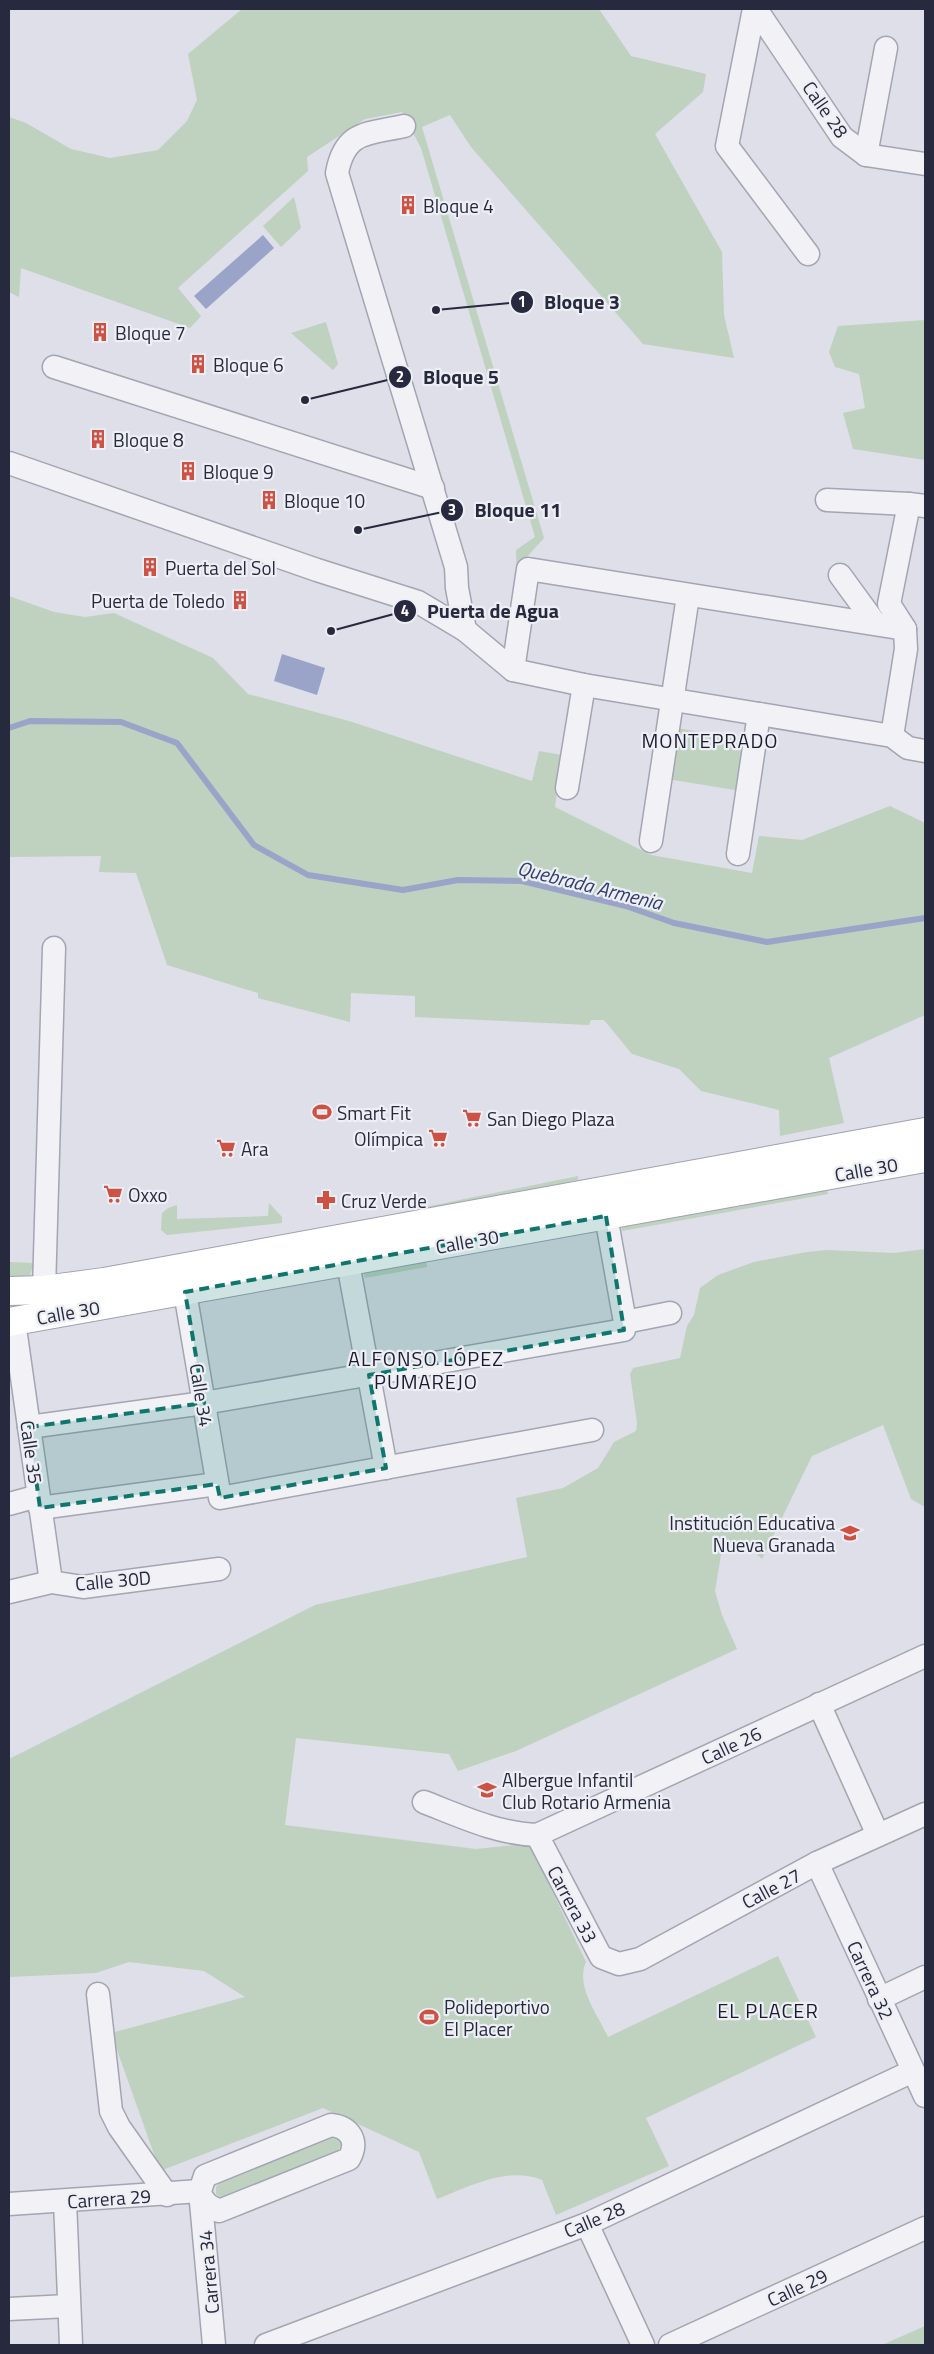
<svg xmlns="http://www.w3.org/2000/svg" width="934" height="2354" viewBox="0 0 934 2354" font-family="'Titillium Web',sans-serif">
	<rect width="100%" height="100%" fill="#dedfe8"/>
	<g fill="#bfd1bf">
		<path d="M242,9h357l32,47 75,18 -3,18 -48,42 67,118 2,63 10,43 -91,-14 -172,-197 -21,-32 -28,12 122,411 -19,21 -10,53 -6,-1 8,-31 -1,-30 19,-13 -114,-389 -19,-36 -37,7 -58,38 1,14 -130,117 23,28 -11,12 -169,-60 -2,29 -10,-5v-175l17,6 45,26 39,9 48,-8 29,-29 10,-21 -9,-46z"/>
		<path d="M294,197l7,31 -20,19 -18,-21z"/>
		<path d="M925,320v140l-72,-11 -10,-36 22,-5 -6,-34 -24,-7 -6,-15 9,-26z"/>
		<path d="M326,322l12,42 -5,6 -42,-37z"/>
		<path d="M9,596l45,16 31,5 29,-4 99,45 35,36 101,27 183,60 7,-30 23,4 -7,52 96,48 101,18 7,-37 43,4 88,-34 35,17v192l-96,43 15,65 -64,13 -1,-26 -78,-19 -22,-22 -47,-15 -28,-34h-13l-2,5 -174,-8v-21l-64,-3 -1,29 -92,-24v-5l-91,-28 -31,-92 -37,-1 2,-16 -92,1z"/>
		<path d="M676,728l73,12 -8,51 -74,-12z"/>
		<path d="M578,1176v4l-150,32 -3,-5z"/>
		<path d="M827,1187l1,7 -206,37 -1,-6z"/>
		<path d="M269,1203l13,14v6l-115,12 -6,-5 1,-17 6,-5 9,-3v14l91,-3z"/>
		<path d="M925,1249v258l-14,-8 -28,-74 -71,31 -50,103 -17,-15 -24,11 -6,36 7,24 15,34 -221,102 -58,20 -9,-17 -153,-16 -11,87 191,24 50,-5 7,7 53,111c-11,24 12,53 22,75l170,-81 38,81 -170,81 23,48 -113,49 -14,-35c-35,-14 -71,6 -105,19l-18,-47 -96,-44 -163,63 -49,-138 134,-36 -41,-26 -75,-9 -33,11 -87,4v-218l306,-154 212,-48 -11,-59 47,-10 35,-20 16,-26 22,-11 1,-8 -7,-49 3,-6 47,-10 7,-32 7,-11 6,-27 18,-13 36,-13 53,-10 20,-2 67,3z"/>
		<path d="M426,1260l1,7 -62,11 -2,-7z"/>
		<path d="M9,1262l25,1 -4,12 -21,3z"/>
		<path d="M331,2135l7,2 4,5 -4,10 -114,47 -8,-5v-7l4,-5z"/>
		<path d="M925,2326v19h-43z"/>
	</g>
	<g fill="#99a4c8">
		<path d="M263,235l11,13 -68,61 -12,-13z"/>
		<path d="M282,654l43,14 -8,27 -43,-14z"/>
	</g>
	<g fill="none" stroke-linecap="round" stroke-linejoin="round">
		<path stroke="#99a4c8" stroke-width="6" d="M9,728l21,-7 91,1 56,21 77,102 54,30 95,15 55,-10 64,1 104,25 48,17 93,19 158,-24"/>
		<g stroke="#a3a5b2" stroke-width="25">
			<g id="minor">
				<path d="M754,9l-27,137 81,108"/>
				<path d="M756,9l86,128 24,18 59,9"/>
				<path d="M404,126c-36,8 -59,4 -67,47l119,394 1,21 8,42"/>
				<path d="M866,155l20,-107"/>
				<path d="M54,367l379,121"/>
				<path d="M9,463l308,107 101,32 47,28 48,40 71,15 308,51 16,12 17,3"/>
				<path d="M827,500l82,4 16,2"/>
				<path d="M840,575l35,48"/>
				<path d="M513,670l15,-101 377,60"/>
				<path d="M892,736l14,-87 -1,-20 -16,-25 20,-100"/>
				<path d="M567,788l17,-103"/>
				<path d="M651,841l37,-245"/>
				<path d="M738,854l21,-140"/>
				<path d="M348,1263l38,205"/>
				<path d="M44,1290l10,-342"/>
				<path d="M185,1292l35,206 372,-68"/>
				<path d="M14,1321l37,261"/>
				<path d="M625,1322l45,-9"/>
				<path d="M29,1427l175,-24 420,-73 1,-8 -19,-106"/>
				<path d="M9,1504l29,-8"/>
				<path d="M40,1508l177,-24"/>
				<path d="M9,1592l42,-10 32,5 136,-18"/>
				<path d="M819,1704l59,131"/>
				<path d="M424,1802c36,14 74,32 113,33l388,-179"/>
				<path d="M537,1835l64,122 18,7 21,-5 177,-96 108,-49"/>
				<path d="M817,1863l108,233"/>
				<path d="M98,1994l13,117 8,16 48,68"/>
				<path d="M879,1999l46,-22"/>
				<path d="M200,2191l5,-15 126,-51c19,2 28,16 18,34l-130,52 -11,-6 -5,-6"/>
				<path d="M65,2201l6,144"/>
				<path d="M9,2204l191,-13 14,154"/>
				<path d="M587,2224l56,121"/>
				<path d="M9,2309l59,-3"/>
				<path d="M266,2345l321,-121 326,-153"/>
				<path d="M670,2345l255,-117"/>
			</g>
		</g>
		<g stroke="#9da1b3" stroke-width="30">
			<g id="major">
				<path d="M9,1291l35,-1 60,-8 821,-150"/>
				<path d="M9,1322l916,-164"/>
			</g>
		</g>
		<use href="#minor" stroke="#f1f1f6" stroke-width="22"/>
		<use href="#major" stroke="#fff" stroke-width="28"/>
	</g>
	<path fill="#0f766e" fill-opacity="0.2" stroke="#0f766e" stroke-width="4" stroke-dasharray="10 6" stroke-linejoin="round" d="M606,1216l18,114 -255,45 17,93 -166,30 -3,-14 -177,24 -11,-81 175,-24 -19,-111z"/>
	<defs>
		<g id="building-bare" transform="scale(1.5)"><path d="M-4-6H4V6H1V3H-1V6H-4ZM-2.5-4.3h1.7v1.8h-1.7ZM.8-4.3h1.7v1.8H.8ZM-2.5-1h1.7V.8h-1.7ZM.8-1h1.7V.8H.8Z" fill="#cd5243" stroke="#edeff5" stroke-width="2.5" paint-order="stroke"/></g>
		<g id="stadium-bare" transform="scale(1.5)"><path d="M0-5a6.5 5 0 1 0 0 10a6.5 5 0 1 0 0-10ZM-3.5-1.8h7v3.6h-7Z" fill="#cd5243" stroke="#edeff5" stroke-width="2.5" paint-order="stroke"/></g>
		<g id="supermarket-bare" transform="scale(1.5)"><path d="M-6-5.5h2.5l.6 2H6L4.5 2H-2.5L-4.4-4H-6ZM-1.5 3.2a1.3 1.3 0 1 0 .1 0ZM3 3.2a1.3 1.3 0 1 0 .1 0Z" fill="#cd5243" stroke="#edeff5" stroke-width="2.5" paint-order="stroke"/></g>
		<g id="pharmacy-bare" transform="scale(1.5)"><path d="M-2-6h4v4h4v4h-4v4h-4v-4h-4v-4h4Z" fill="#cd5243" stroke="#edeff5" stroke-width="2.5" paint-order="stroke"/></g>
		<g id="school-bare" transform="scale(1.5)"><path d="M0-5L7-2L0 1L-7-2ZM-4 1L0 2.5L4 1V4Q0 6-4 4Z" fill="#cd5243" stroke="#edeff5" stroke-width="2.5" paint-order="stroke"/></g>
	</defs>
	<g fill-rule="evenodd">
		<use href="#building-bare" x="408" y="205"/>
		<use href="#building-bare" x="100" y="332"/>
		<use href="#building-bare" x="198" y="364"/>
		<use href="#building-bare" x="98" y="439"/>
		<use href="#building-bare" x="188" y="471"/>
		<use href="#building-bare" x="269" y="500"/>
		<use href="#building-bare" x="150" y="567"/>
		<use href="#building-bare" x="240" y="600"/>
		<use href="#stadium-bare" x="322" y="1112"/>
		<use href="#supermarket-bare" x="472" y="1118"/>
		<use href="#supermarket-bare" x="438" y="1138"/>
		<use href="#supermarket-bare" x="226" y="1148"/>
		<use href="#supermarket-bare" x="113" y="1194"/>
		<use href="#pharmacy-bare" x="326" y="1200"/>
		<use href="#school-bare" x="850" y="1533"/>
		<use href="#school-bare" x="487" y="1790"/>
		<use href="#stadium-bare" x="429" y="2017"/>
	</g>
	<g text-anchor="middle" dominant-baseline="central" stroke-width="4.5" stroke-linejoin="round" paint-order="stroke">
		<g font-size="19" fill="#272a3e" stroke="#edeff5">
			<text transform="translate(826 109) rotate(55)">Calle 28</text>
			<text transform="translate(866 1169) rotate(-10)">Calle 30</text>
			<text transform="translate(467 1241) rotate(-10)">Calle 30</text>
			<text transform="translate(68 1312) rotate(-10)">Calle 30</text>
			<text transform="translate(202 1395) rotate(81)">Calle 34</text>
			<text transform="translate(32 1452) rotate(82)">Calle 35</text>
			<text transform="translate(113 1580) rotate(-5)">Calle 30D</text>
			<text transform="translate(731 1745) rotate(-25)">Calle 26</text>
			<text transform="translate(771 1888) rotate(-28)">Calle 27</text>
			<text transform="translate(573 1904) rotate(62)">Carrera 33</text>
			<text transform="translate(871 1980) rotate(65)">Carrera 32</text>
			<text transform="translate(109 2198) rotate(-4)">Carrera 29</text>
			<text transform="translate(594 2219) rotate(-23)">Calle 28</text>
			<text transform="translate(208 2272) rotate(-95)">Carrera 34</text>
			<text transform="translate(797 2287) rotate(-25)">Calle 29</text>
		</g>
		<g font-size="19" fill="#272a3e" stroke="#edeff5" text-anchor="start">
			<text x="423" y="205">Bloque 4</text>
			<text x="115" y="332">Bloque 7</text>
			<text x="213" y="364">Bloque 6</text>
			<text x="113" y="439">Bloque 8</text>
			<text x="203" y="471">Bloque 9</text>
			<text x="284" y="500">Bloque 10</text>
			<text x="165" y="567">Puerta del Sol</text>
			<text x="225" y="600" text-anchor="end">Puerta de Toledo</text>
			<text x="337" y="1112">Smart Fit</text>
			<text x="487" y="1118">San Diego Plaza</text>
			<text x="423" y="1138" text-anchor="end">Olímpica</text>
			<text x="241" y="1148">Ara</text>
			<text x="128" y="1194">Oxxo</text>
			<text x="341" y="1200">Cruz Verde</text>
			<text x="835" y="1522" text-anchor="end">Institución Educativa<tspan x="835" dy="22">Nueva Granada</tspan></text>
			<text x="502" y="1779">Albergue Infantil<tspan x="502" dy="22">Club Rotario Armenia</tspan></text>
			<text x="444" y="2006">Polideportivo<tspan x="444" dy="22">El Placer</tspan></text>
		</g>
		<g font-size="20" letter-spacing="1" fill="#1a1b2f" stroke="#edeff5">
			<text x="710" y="740">MONTEPRADO</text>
			<text x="426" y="1358">ALFONSO LÓPEZ<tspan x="426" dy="23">PUMAREJO</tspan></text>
			<text x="768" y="2010">EL PLACER</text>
		</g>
		<g font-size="20" font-style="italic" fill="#323e72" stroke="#edeff5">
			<text transform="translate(590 885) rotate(14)">Quebrada Armenia</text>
		</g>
	</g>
	<path fill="none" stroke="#272a3e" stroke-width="2" d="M436 310L522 302M305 400L400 377M358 530L452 510M331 631L405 611"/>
	<g fill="#272a3e" stroke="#edeff5" stroke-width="2">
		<circle cx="436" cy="310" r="5"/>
		<circle cx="305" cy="400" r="5"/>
		<circle cx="358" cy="530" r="5"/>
		<circle cx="331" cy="631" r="5"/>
		<circle cx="522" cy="302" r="12"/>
		<circle cx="400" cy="377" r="12"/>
		<circle cx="452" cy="510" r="12"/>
		<circle cx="405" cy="611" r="12"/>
	</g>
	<g font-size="15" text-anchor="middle" font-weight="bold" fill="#fff">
		<text x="522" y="307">1</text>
		<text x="400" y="382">2</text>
		<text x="452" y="515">3</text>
		<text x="405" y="616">4</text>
	</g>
	<g font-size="20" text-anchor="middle" font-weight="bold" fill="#272a3e" stroke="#edeff5" stroke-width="4.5" stroke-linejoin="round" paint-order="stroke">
		<text x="582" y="309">Bloque 3</text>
		<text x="461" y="384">Bloque 5</text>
		<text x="518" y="517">Bloque 11</text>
		<text x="493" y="618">Puerta de Agua</text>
	</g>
	<rect width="934" height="2354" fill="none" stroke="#272a3e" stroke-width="20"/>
</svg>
